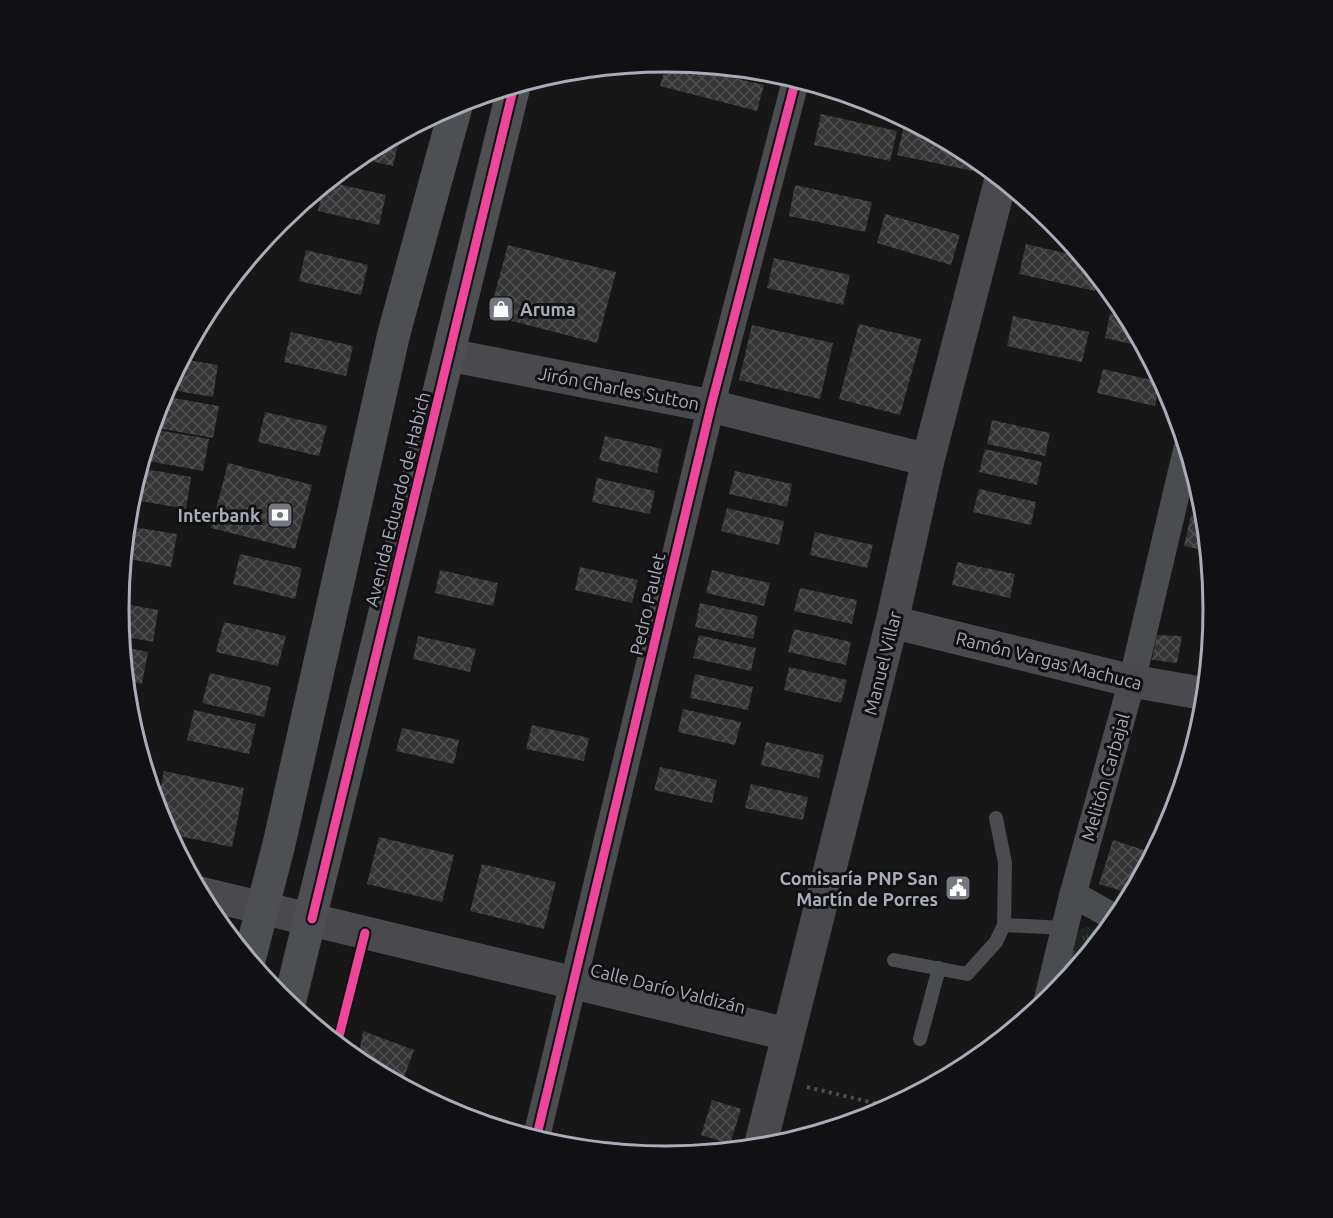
<svg xmlns="http://www.w3.org/2000/svg" width="1333" height="1218" viewBox="0 0 1333 1218" font-family="Ubuntu,sans-serif">
	<defs>
		<pattern id="park-tufts" width="24" height="20" patternUnits="userSpaceOnUse" patternTransform="scale(1.5)"><rect width="24" height="20" fill="#1d241e"/><path d="M3 7l-1-3M5 7V3M7 7l1-3M15 17l-1-3M17 17v-4M19 17l1-3" fill="none" stroke="#3b413d"/></pattern>
		<pattern id="building-cross-hatch" width="8" height="8" patternUnits="userSpaceOnUse" patternTransform="scale(1.5)"><rect width="8" height="8" fill="#353536"/><path d="M0 0l8 8M0 8l8-8" fill="none" stroke="#4f5051"/></pattern>
	</defs>
	<rect width="100%" height="100%" fill="#171717"/>
	<path fill="url(#park-tufts)" d="M1088,926l16,9 -45,54 14,-57z"/>
	<g fill="url(#building-cross-hatch)">
		<path d="M667,62l97,23 -7,26 -97,-25z"/>
		<path d="M821,114l76,17 -7,30 -76,-16z"/>
		<path d="M904,125l21,4 46,25 5,4 -3,13 -76,-16z"/>
		<path d="M397,135l3,1 -7,30 -36,-8z"/>
		<path d="M329,182l57,13 -7,30 -61,-14 5,-25z"/>
		<path d="M795,185l77,17 -7,30 -76,-16z"/>
		<path d="M1036,207l17,15 -20,-5z"/>
		<path d="M885,214l75,21 -9,30 -74,-22z"/>
		<path d="M1026,244l56,13 16,19 -3,15 -76,-17z"/>
		<path d="M508,245l108,27 -19,71 -108,-28z"/>
		<path d="M306,250l62,15 -7,30 -62,-14z"/>
		<path d="M774,258l76,17 -7,30 -76,-17z"/>
		<path d="M1110,314l19,5 15,28 -39,-9z"/>
		<path d="M1013,316l76,16 -7,30 -75,-16z"/>
		<path d="M859,324l62,15 -21,76 -61,-16z"/>
		<path d="M752,325l81,18 -13,56 -81,-19z"/>
		<path d="M291,332l62,14 -7,30 -62,-14z"/>
		<path d="M182,359l36,6 -5,32 -47,-8z"/>
		<path d="M1103,369l57,13 -5,24 -58,-13z"/>
		<path d="M162,396l57,10 -6,32 -61,-11z"/>
		<path d="M265,412l62,14 -8,30 -61,-14z"/>
		<path d="M992,420l58,13 -5,23 -58,-12z"/>
		<path d="M152,429l57,10 -6,32 -61,-11z"/>
		<path d="M605,436l57,13 -5,24 -58,-13z"/>
		<path d="M985,449l57,13 -5,23 -58,-13z"/>
		<path d="M228,463l84,22 -17,64 -84,-21z"/>
		<path d="M140,468l51,9 -5,32 -56,-10z"/>
		<path d="M735,471l57,13 -5,23 -58,-13z"/>
		<path d="M597,478l58,13 -5,23 -58,-12z"/>
		<path d="M979,489l57,13 -5,23 -58,-13z"/>
		<path d="M727,508l57,13 -5,24 -58,-14z"/>
		<path d="M1191,515l14,3 3,33 -24,-5z"/>
		<path d="M127,526l50,8 -6,33 -47,-9z"/>
		<path d="M815,532l58,13 -6,23 -57,-13z"/>
		<path d="M240,554l62,14 -7,31 -62,-15z"/>
		<path d="M957,562l58,12 -5,24 -58,-13z"/>
		<path d="M580,567l58,13 -6,23 -57,-13z"/>
		<path d="M440,570l58,13 -5,23 -58,-13z"/>
		<path d="M712,570l58,13 -6,23 -58,-13z"/>
		<path d="M800,588l57,12 -5,24 -58,-13z"/>
		<path d="M120,603l38,7 -5,32 -31,-6z"/>
		<path d="M700,603l58,13 -5,23 -58,-12z"/>
		<path d="M224,622l62,14 -8,30 -62,-14z"/>
		<path d="M794,629l57,13 -5,23 -58,-13z"/>
		<path d="M699,635l57,13 -5,23 -58,-13z"/>
		<path d="M1157,635l25,1 -5,27 -25,-3z"/>
		<path d="M418,636l58,13 -6,23 -57,-13z"/>
		<path d="M123,647l25,5 -6,32 -16,-3z"/>
		<path d="M789,667l58,13 -6,23 -57,-13z"/>
		<path d="M210,673l61,14 -7,30 -62,-14z"/>
		<path d="M695,674l58,13 -5,23 -58,-12z"/>
		<path d="M127,692l9,2 -5,26 -2,-5z"/>
		<path d="M683,709l58,13 -6,23 -57,-13z"/>
		<path d="M194,710l62,14 -7,30 -62,-14z"/>
		<path d="M532,725l57,13 -5,23 -58,-12z"/>
		<path d="M402,728l57,12 -5,24 -58,-13z"/>
		<path d="M766,742l58,13 -5,23 -58,-13z"/>
		<path d="M660,767l57,13 -5,23 -58,-13z"/>
		<path d="M164,771l80,17 -12,59 -63,-13 -12,-28z"/>
		<path d="M751,784l57,13 -5,23 -58,-12z"/>
		<path d="M379,837l75,18 -12,47 -75,-18z"/>
		<path d="M1113,840l31,10 -4,12 8,2 -16,30 -33,-10z"/>
		<path d="M482,864l74,18 -12,47 -74,-18z"/>
		<path d="M363,1031l51,19 -10,27 -40,-12 -6,-4z"/>
		<path d="M712,1100l29,9 -11,35 -29,-9z"/>
	</g>
	<g fill="none" stroke-linecap="round" stroke-linejoin="round">
		<path stroke="#4d4e52" stroke-width="4" stroke-dasharray="3 4.5" stroke-linecap="butt" d="M807,1087l84,20"/>
		<g stroke="#4b4c50" stroke-width="14">
			<path d="M996,818l9,45 -1,62"/>
			<path d="M894,960l73,14 29,-32 8,-17 61,3"/>
			<path d="M920,1039l19,-71"/>
		</g>
		<g stroke="#4b4c50" stroke-width="27">
			<path d="M1073,894l44,25"/>
			<path d="M1047,1001l26,-107 59,-213 55,-233"/>
			<path d="M536,1139l175,-733 85,-327"/>
		</g>
		<g stroke="#4a4a4e" stroke-width="33">
			<path d="M449,355l262,51 217,54"/>
			<path d="M892,622l240,59 74,13"/>
			<path d="M200,893l587,141"/>
			<path d="M760,1147l132,-525 36,-162 73,-281"/>
		</g>
		<g stroke="#4d4f52" stroke-width="33">
			<path d="M249,960l30,-116 115,-511 63,-230"/>
			<path d="M289,1004l225,-918"/>
		</g>
		<g stroke="#111113" stroke-width="13">
			<g id="cycleway">
				<path d="M312,919l202,-833"/>
				<path d="M337,1044l28,-111"/>
				<path d="M536,1139l175,-733 85,-327"/>
			</g>
		</g>
		<use href="#cycleway" stroke="#ed469a" stroke-width="9"/>
	</g>
	<defs>
		<g id="shop-square" transform="scale(1.35)"><rect x="-9" y="-9" width="18" height="18" rx="4" fill="#757880" stroke="#111113"/><path d="M-5-2.5h2.3a2.7 3.5 0 0 1 5.4 0H5L5.5 6h-11ZM-1.5-2.5h3a1.5 2.3 0 0 0-3 0Z" fill="#fff"/></g>
		<g id="bank-square" transform="scale(1.35)"><rect x="-9" y="-9" width="18" height="18" rx="4" fill="#757880" stroke="#111113"/><path d="M-6-4H6V4H-6ZM0-2.3a2.3 2.3 0 1 0 0 4.6a2.3 2.3 0 1 0 0-4.6Z" fill="#fff"/></g>
		<g id="civic-square" transform="scale(1.35)"><rect x="-9" y="-9" width="18" height="18" rx="4" fill="#757880" stroke="#111113"/><path d="M-.6-6.5H3V-4.5H.6V-3L4-1V1h2V6H-6V1h2V-1L-.6-3ZM-1.2 2.5V6h2.4V2.5Z" fill="#fff"/></g>
	</defs>
	<g fill-rule="evenodd">
		<use href="#shop-square" x="501" y="309"/>
		<use href="#bank-square" x="280" y="515"/>
		<use href="#civic-square" x="958" y="888"/>
	</g>
	<g text-anchor="middle" dominant-baseline="central" stroke-width="6" stroke-linejoin="round" paint-order="stroke">
		<g font-size="18" font-weight="bold" fill="#a8adb8" stroke="#111113" text-anchor="end">
			<text x="520" y="309" text-anchor="start">Aruma</text>
			<text x="260" y="515">Interbank</text>
			<text x="938" y="878">Comisaría PNP San<tspan x="938" dy="21">Martín de Porres</tspan></text>
		</g>
		<g font-size="18" fill="#a8adb8" stroke="#111113">
			<text transform="translate(619 388) rotate(11)">Jirón Charles Sutton</text>
			<text transform="translate(397 499) rotate(-76)">Avenida Eduardo de Habich</text>
			<text transform="translate(647 604) rotate(-77)">Pedro Paulet</text>
			<text transform="translate(1049 660) rotate(14)">Ramón Vargas Machuca</text>
			<text transform="translate(882 663) rotate(-76)">Manuel Villar</text>
			<text transform="translate(1105 777) rotate(-74)">Melitón Carbajal</text>
			<text transform="translate(668 988) rotate(14)">Calle Darío Valdizán</text>
		</g>
	</g>
	<path d="M0 0H1333V1218H0ZM129 609a537 537 0 1 1 1074 0a537 537 0 1 1-1074 0Z" fill="#111113" fill-rule="evenodd"/>
	<path fill="none" stroke="#a8adb8" stroke-width="3" d="M129 609a537 537 0 1 1 1074 0a537 537 0 1 1-1074 0Z"/>
</svg>
